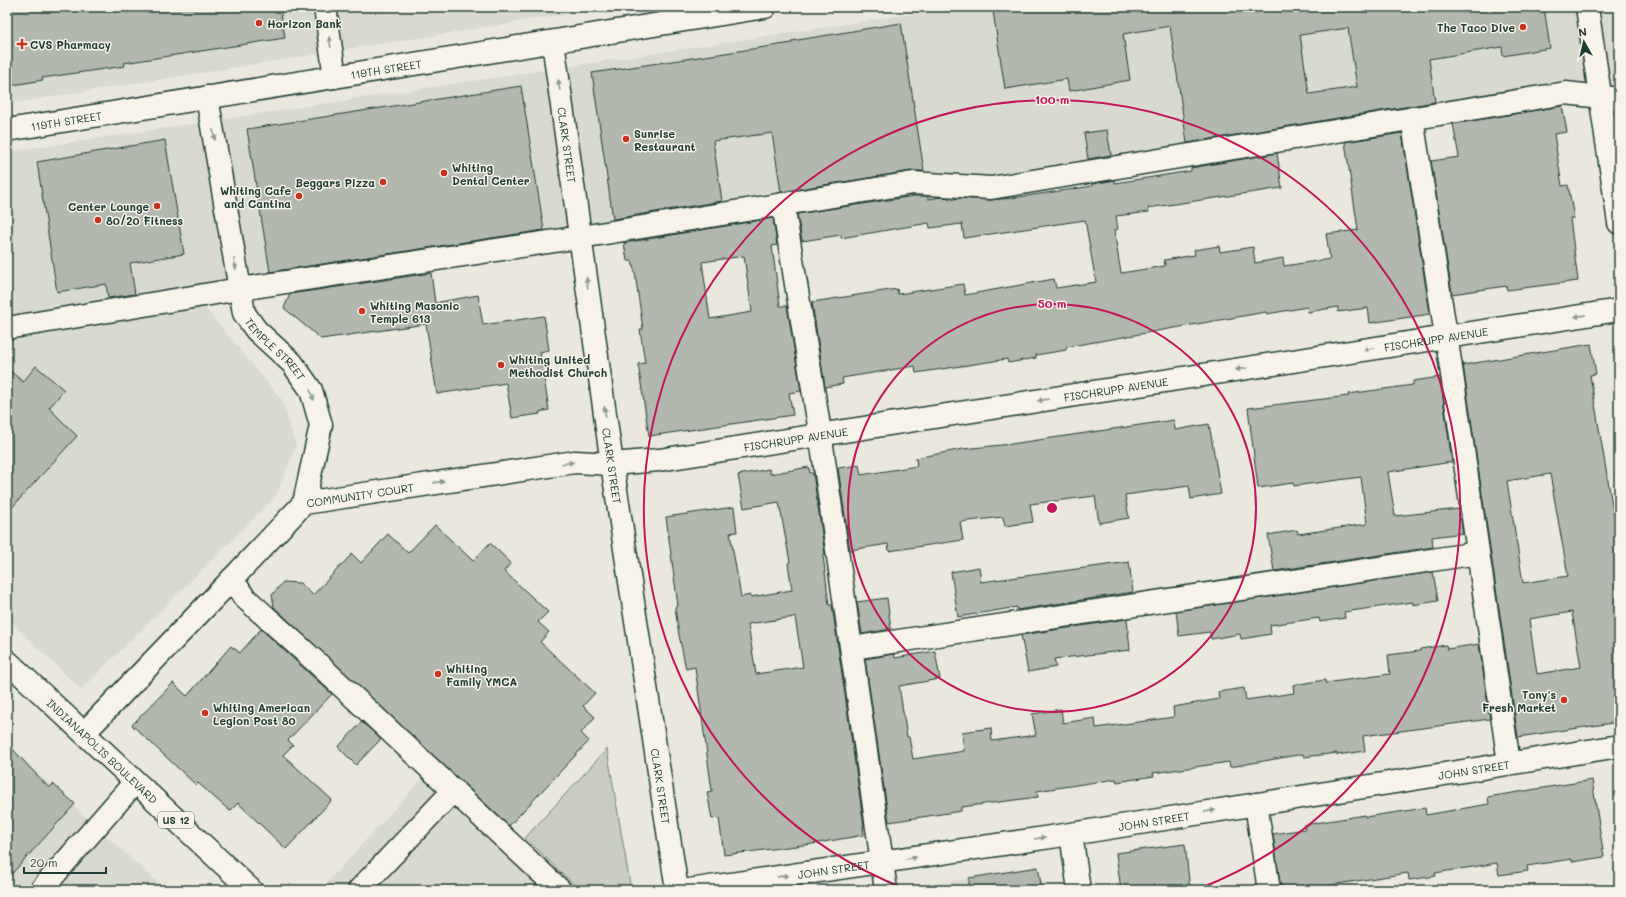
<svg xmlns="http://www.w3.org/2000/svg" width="1626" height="897" viewBox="0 0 1626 897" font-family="Mali,sans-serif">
	<rect width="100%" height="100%" fill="#eae8dd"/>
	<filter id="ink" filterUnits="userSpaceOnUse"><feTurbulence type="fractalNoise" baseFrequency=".025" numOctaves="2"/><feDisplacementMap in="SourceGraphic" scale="8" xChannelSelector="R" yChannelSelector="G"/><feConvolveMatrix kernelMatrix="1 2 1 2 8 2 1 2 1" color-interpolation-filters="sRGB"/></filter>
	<g filter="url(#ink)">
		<g fill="#d9dacf">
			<path d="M7,7h604l-604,97z"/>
			<path d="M957,7h662v101l-50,-5 -644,89 -719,103 1,15 75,90 14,46 -20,50 -195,194 -74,-72v-466z"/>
			<path d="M27,764l139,126h-159v-105z"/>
			<path d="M431,769l119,121h-230z"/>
			<path d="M1040,869l3,21h-152z"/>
		</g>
		<path fill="#c8ccc1" stroke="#74847a" d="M607,749l24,141h-51l-55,-52z"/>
		<g fill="#b2b8ae" stroke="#1f3d34" fill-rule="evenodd">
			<path d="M7,7h273l5,31 -161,25 1,3 -83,12 1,2 -36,6z"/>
			<path d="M1019,7h525l6,41 -47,8 -1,-9 -73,12 6,43 -248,41 -17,-117 -47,8 7,46 -61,11 -2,-12 -62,10 -12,-78zM1348,28l9,59 -48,7 -9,-59z"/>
			<path d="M901,23l23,148h-13l-130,21 -9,-59 -59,8 9,60 -109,18 -21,-146 200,-30v-2z"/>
			<path d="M521,86l23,144 -274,42 -23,-143z"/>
			<path d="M1562,106l5,26 -13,2 8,52 6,-1 6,33h-4l8,63 -71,9 -1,-4 -54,8 -21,-133 28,-4 -6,-33z"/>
			<path d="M1107,130l4,25 -23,4 -4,-26z"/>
			<path d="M1402,133l28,181 -60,9 -2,-15 -30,4v-5l-30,5 -1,-5 -40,7 -1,-2 -200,35v3l-30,5v3l-28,5 -1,-4 -91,14 -1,-7 -73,12 1,6 -18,3 -13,-85 85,-13 1,5 65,-10 2,11 89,-16 2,9 40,-6 -11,-62 -121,18 -2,-14 -32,4 -1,-5 -88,15v-3l-39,6 -5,-27 117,-18h14v3l14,-2 8,1v2l8,-2 32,2 23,-2 67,-10 12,-2v-2l23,-4v3l76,-12v-3l86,-15 5,35 -134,20 1,4 -33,4 2,13 -4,1 7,43 44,-7 -1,-6 31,-5 -1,-5 25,-4 1,6 33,-5 2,16 28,-5 1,8 46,-7 -4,-25 32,-4 -13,-88z"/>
			<path d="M165,140l19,114 -54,9 5,31 -27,4 -2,-14 -49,8 -20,-130z"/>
			<path d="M773,218l4,27 -5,1 8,60h7l14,85 -12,2 4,22 -144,21 -11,-72 7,-1 -5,-34h3l-8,-56 -3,-12h-5l-3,-18zM744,256l8,56 -42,7 -8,-57z"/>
			<path d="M431,273l4,30 43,-8 5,30 61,-9 5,34 -9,2 9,58 -10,2 1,2 -28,4 -6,-35 -69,11 -11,-70 -105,15 -37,-31 6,-14z"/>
			<path d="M1591,344l5,30 -6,1 29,171v176l-101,15 -55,-372zM1550,474l18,102 -45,7 -16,-102zM1572,612l9,55 -44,7 -8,-55z"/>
			<path d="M36,366l28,24 -15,18 28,28 -70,77v-145l16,14z"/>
			<path d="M1440,377l12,85 -64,10 7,44 64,-7 4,24 -31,4 1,10 -159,24 -6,-36 29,-5 1,4 69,-10 -6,-47 -67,9 -1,-3 -35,5 -10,-80 101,-12 -1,-2 65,-9v-4z"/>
			<path d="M1174,420l1,10 34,-6 12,70 -30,5 -2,-13 -64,9 4,23 -30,5 -4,-27 -65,8 3,18 -28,4 -2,-9 -43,5 3,18 -74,11 -1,-7 -38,6 -12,-82 21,-3 2,10 56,-9 -1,-8 47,-9 48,-5z"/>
			<path d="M809,467l1,6h3l12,81 -2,1 6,50h3l32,221h-1l1,9 -52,9 -88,11 -5,-37 -7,1 -5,-27 5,-1 -17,-124 -9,2 -7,-34 -4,-28 3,-1 -12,-89 68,-10 3,25 -7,1 11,64 10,-2v2l41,-7 -4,-27 2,-1 -11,-60 -35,6 -6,-33 31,-6 1,5zM795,617l8,50 -47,7 -8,-50z"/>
			<path d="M435,525l38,36 17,-18 21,20 -7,8 44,41 -10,10 11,10 -9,10 55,51 -12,13 12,11 -14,16 8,8 -80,85 -235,-219 -2,-12 11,-13 17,1 13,12 39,-41 9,9 27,-29 20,19z"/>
			<path d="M1129,562l4,30 -116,18v-3l-59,10 -7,-45 28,-5 2,15z"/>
			<path d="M1433,572l5,29 -25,4v-3l-69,10 1,6 -25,4 -1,-4 -49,7 1,9 -30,5 -1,-5 -29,5 -1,-7 -31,4 -3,-25z"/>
			<path d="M887,598l4,31 -29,5 -5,-32z"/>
			<path d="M1127,619l3,31 -76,9 2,8 -28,5 -7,-37z"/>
			<path d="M261,629l71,65 -44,46 5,5 -10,10 49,45 -46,49 -48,-46 -8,8 -32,-28 -2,2 -64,-60 41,-42 14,13 44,-50 9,7z"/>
			<path d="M1479,644l11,75 -127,17 2,15 -28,4v-2l-33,4 -1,-3 -73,13 -1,-5 -76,11 1,3 -37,6 -1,-3 -79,12 1,6 -77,10v4l-72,11 -24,-163 29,-5 1,4 40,-7 5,28 -41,7 8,51h2l4,22 51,-8 -2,-19 29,-4 1,13 44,-6 -4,-21 29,-5 2,14 32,-5 1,10 78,-11 -1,-10 46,-8 -1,-7 26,-4 2,12 48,-7 -1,-8 32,-5v3l65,-9 -2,-19 32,-4v-2l26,-4 1,4z"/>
			<path d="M362,722l19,17 -25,26 -18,-18z"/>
			<path d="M7,743l42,45 4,-4 22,20 -68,75z"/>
			<path d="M1592,780l12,77 -32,5v-3l-45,7 1,5 -29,4 -2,-12 -62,10 1,3 -27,4 -1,-7 -109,17h-18l-8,-56 32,-5 -1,-4 61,-10v2l60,-9 1,7 63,-11 -1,-7z"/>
			<path d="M1185,844l5,46h-69l-5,-37z"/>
			<path d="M1038,867l4,23h-73v-12z"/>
		</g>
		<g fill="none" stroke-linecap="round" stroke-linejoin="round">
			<g stroke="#1f3d34" stroke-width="25">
				<g id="minor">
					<path d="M325,7l10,70"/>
					<path d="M1587,7l32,216"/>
					<path id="s1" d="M553,42l59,422 65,426"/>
					<path id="s2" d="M207,97l37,216 12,17 36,33 19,27 10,35 -17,78"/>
					<path d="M1412,118l38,243 59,402"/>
					<path id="s3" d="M7,130l758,-123"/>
					<path d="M783,204l37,228 66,458"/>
					<path d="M7,328l233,-39 341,-52 332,-54 78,5 575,-95 53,6"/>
					<path d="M232,579l12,18 72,65 244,228"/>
					<path d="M852,648l626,-95"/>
					<path id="s4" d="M84,733l148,-154 72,-76 271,-41 37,2 47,-4 960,-150"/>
					<path d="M1256,804l13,86"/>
					<path d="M1071,834l8,56"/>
					<path d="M41,890l94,-108"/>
					<path d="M359,890l95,-100"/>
					<path id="s5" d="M689,890l382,-56 548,-88"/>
				</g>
			</g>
			<g stroke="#1f3d34" stroke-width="25">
				<g id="major">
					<path id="s6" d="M7,661l244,229"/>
				</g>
			</g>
			<use href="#minor" stroke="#f7f3e8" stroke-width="22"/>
			<use href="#major" stroke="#f7f3e8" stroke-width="22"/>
		</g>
		<defs><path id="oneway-solid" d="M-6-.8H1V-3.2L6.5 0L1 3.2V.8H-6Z"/></defs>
		<g fill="#8b988e">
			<use href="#oneway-solid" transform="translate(330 42) rotate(-98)"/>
			<use href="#oneway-solid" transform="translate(559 85) rotate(-98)"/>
			<use href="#oneway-solid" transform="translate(214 135) rotate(80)"/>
			<use href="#oneway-solid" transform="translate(235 264) rotate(80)"/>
			<use href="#oneway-solid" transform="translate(587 283) rotate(-98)"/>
			<use href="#oneway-solid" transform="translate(1580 316) rotate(171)"/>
			<use href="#oneway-solid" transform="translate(1369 349) rotate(171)"/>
			<use href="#oneway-solid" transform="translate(1241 369) rotate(171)"/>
			<use href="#oneway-solid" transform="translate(312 395) rotate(71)"/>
			<use href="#oneway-solid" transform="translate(1043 400) rotate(171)"/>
			<use href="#oneway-solid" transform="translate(605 412) rotate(-98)"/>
			<use href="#oneway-solid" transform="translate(568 463) rotate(-8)"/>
			<use href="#oneway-solid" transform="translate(439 482) rotate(-8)"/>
			<use href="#oneway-solid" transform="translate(1210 811) rotate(-9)"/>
			<use href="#oneway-solid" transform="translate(1040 838) rotate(-9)"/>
			<use href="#oneway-solid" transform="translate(911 858) rotate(-9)"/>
			<use href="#oneway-solid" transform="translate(783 876) rotate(-8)"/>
		</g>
	</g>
	<g fill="none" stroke="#c2185b" stroke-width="2">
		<circle cx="1052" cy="508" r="204"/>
		<path d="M906 889A408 408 0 1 1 1198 889"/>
	</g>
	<g fill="#c8321e" stroke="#f7f3e8" stroke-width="1.5">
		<circle cx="259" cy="23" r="4"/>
		<circle cx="1523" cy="27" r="4"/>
		<path d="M20 38h4v4h4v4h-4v4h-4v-4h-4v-4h4z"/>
		<circle cx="626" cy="139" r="4"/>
		<circle cx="444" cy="173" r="4"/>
		<circle cx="383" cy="182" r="4"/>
		<circle cx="299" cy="196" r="4"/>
		<circle cx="157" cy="206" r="4"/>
		<circle cx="98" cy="220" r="4"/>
		<circle cx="362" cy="311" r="4"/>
		<circle cx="501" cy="365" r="4"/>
		<circle cx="438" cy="674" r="4"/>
		<circle cx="1564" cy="700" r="4"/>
		<circle cx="205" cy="713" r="4"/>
	</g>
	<g text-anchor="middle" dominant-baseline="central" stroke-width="3" stroke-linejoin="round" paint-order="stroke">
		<rect fill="#f7f3e8" stroke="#60746a" stroke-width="1" x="158" y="812" width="36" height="16" rx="3"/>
		<g font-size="10" font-weight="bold" fill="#1f3d34">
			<text x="176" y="820">US 12</text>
		</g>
		<g font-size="11" font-weight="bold" fill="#1f3d34" stroke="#f7f3e8" text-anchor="start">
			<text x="267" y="23">Horizon Bank</text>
			<text x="1515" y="27" text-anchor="end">The Taco Dive</text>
			<text x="30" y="44">CVS Pharmacy</text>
			<text x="634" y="133">Sunrise<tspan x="634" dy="13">Restaurant</tspan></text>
			<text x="452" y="167">Whiting<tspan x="452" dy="13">Dental Center</tspan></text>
			<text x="375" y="182" text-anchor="end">Beggars Pizza</text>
			<text x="291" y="190" text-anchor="end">Whiting Cafe<tspan x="291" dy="13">and Cantina</tspan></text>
			<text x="149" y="206" text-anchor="end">Center Lounge</text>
			<text x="106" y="220">80/20 Fitness</text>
			<text x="370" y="305">Whiting Masonic<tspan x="370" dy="13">Temple 613</tspan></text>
			<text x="509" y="359">Whiting United<tspan x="509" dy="13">Methodist Church</tspan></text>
			<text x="446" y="668">Whiting<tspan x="446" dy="13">Family YMCA</tspan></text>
			<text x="1556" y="694" text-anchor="end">Tony's<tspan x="1556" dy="13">Fresh Market</tspan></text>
			<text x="213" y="707">Whiting American<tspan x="213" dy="13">Legion Post 80</tspan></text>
		</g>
		<g font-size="11" fill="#1f3d34" stroke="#f7f3e8">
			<text stroke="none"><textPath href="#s3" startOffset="384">119TH STREET</textPath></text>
			<text stroke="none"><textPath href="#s3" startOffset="60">119TH STREET</textPath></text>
			<text stroke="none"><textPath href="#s1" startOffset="104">CLARK STREET</textPath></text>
			<text stroke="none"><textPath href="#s4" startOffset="1463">FISCHRUPP AVENUE</textPath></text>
			<text stroke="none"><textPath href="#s2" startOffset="267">TEMPLE STREET</textPath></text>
			<text stroke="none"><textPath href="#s4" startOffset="1139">FISCHRUPP AVENUE</textPath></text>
			<text stroke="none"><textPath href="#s4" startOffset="815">FISCHRUPP AVENUE</textPath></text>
			<text stroke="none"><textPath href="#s1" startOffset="428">CLARK STREET</textPath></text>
			<text stroke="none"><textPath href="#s4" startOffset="375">COMMUNITY COURT</textPath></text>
			<text stroke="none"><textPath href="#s6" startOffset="131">INDIANAPOLIS BOULEVARD</textPath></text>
			<text stroke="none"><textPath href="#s5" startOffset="794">JOHN STREET</textPath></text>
			<text stroke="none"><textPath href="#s1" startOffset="752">CLARK STREET</textPath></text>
			<text stroke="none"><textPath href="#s5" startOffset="470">JOHN STREET</textPath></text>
			<text stroke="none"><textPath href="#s5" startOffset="146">JOHN STREET</textPath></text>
		</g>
	</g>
	<circle cx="1052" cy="508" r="6" fill="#c2185b" stroke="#f7f3e8" stroke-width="2"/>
	<g font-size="12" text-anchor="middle" font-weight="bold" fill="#c2185b" stroke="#f7f3e8" stroke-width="3" stroke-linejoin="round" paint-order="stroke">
		<text x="1052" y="104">100 m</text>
		<text x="1052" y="308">50 m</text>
	</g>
	<rect width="1626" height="897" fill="none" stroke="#f7f3e8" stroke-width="24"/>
	<rect x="12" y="12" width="1602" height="873" fill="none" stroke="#1f3d34" stroke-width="1.5" filter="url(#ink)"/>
	<g transform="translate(1584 42) rotate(352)" stroke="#f7f3e8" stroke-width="3" paint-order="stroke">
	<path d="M0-3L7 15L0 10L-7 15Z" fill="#1f3d34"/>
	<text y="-6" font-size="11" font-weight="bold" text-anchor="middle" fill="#1f3d34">N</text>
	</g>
	<path d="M24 867v6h82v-6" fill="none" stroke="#1f3d34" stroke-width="2"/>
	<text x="30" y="867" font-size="12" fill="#1f3d34" stroke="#f7f3e8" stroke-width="3" paint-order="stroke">20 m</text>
</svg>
